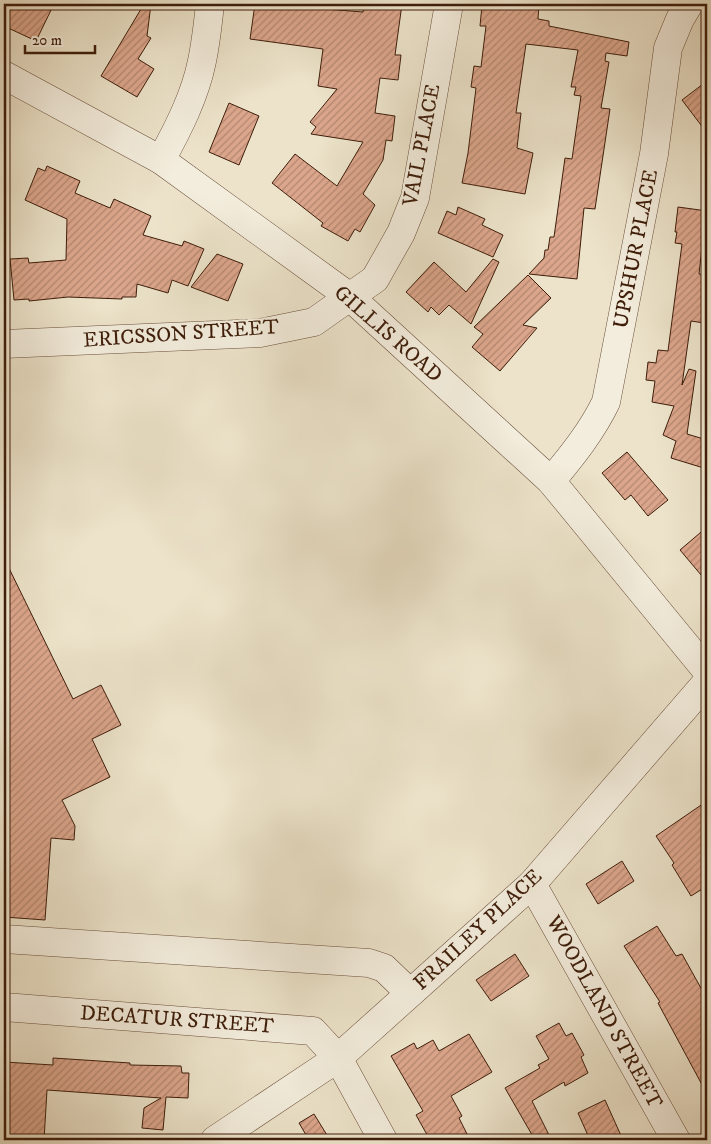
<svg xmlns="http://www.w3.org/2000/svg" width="711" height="1144" viewBox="0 0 711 1144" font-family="'IM FELL DW Pica',serif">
	<defs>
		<pattern id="building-hatch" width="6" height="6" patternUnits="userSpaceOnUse" patternTransform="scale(1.25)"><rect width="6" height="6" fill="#dca68c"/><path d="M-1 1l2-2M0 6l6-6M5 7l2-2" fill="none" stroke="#b48771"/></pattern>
	</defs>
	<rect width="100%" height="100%" fill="#ece3ca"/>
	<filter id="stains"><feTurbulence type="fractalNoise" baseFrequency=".004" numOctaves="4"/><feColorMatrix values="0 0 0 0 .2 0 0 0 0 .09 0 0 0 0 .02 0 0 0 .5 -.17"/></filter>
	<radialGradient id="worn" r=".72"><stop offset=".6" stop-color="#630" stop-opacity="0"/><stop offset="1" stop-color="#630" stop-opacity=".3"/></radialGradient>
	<g fill="url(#building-hatch)" stroke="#3e1d0a">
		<path d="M4,4h50l-18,37 -32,-15z"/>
		<path d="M144,4h7l-4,32 4,2 -13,21 16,10 -17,28 -36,-21z"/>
		<path d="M255,4h44v3l64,5 1,-8h38l-7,51h6l-3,25 -18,-2 -5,35 20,3 -3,25 -6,-1 -3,20 -20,34 12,11 -15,27 -5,-3 -7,12 -27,-15 2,-3 -51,-40 23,-29 42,32 26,-44 -52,-8 5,-7 -6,-5 27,-33 -19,-3 5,-37 -73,-10z"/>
		<path d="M488,4h51l-1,15 11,2v5l80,16 -2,14 -21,-3 -1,8 4,1 -8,46 9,1 -15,100 -11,-1 -7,71 -48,-5 15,-16 1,-8h3l2,-13h4l11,-79 7,1 9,-63 -7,-1 2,-8h-5l7,-37 -52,-6 -10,69h5l-4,35 16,5 -8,41 -63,-11 6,-30 8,-65 -5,-1 3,-21 7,1 5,-41h-6l2,-21 6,1z"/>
		<path d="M707,81v52l-25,-33z"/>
		<path d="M229,103l30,13 -20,49 -30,-13z"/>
		<path d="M47,166l33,15 -5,12 35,15 4,-9 37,17 -8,19 39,11 2,-5 20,8 -16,37 -16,-6 -4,13 -31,-9 -1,13h-14v2l-54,-2 -39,4v-2l-15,1 -4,-41 18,-1 1,5 37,-3 1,-41 -42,-19 13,-32 7,3z"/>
		<path d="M458,207l27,12 -3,6 21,10 -10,22 -55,-24 9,-22 9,4z"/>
		<path d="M678,207l29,4v20l-3,-1 -5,44 8,1v25l-3,23 -13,-2 -9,64 7,-16 7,2 -9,63 20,6v29l-36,-11 5,-17 -13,-6 11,-29 -22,-4 3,-21 -9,-1 2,-18 8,1 2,-13 10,1 14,-107 -7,-1 2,-11h-2z"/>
		<path d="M217,254l26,10 -15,37 -37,-14z"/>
		<path d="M493,259l6,3 -28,62 -22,-19 -10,10 -8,-8 -3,5 -22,-20 28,-30 32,30z"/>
		<path d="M528,275l23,23 -28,27 14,3 -37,43 -28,-24 11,-13 -9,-7z"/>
		<path d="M627,452l41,48 -20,16 -17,-21 -6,5 -23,-27z"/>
		<path d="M707,527v55l-27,-32z"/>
		<path d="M4,558l69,141 28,-14 20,40 -29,14 18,38 -48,23 13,26 -1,14 -23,-2 -6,82 -41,-3z"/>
		<path d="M707,801v85l-16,10 -19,-31 2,-2 -18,-27z"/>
		<path d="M622,861l12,20 -36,23 -12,-20z"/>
		<path d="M657,926l19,30 6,-2 25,45v95l-49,-91 2,-1 -36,-56z"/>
		<path d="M515,954l14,22 -38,25 -15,-21z"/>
		<path d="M559,1023l7,13 6,-3 12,22 -3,2 7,16 -23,13 -1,-4 -32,19 17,34 -10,5h-4l-30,-52 35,-20 -2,-3 11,-6 -13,-23z"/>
		<path d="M469,1034l23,38 -41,24 11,20 -3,2 11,22h-40l-14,-25 7,-4 -32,-55 23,-13 3,6 16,-9 6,11z"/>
		<path d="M53,1058l77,5v2l51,1 1,7h7l-1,25 -22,-1 -3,33 -21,-2 2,-20 17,-10 -114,-8 -3,50h-40v-78l49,3z"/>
		<path d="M605,1100l18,40h-33l-12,-27z"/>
		<path d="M314,1114l16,26h-21l-10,-17z"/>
	</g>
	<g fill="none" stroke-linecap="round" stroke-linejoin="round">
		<g stroke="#6a4e3a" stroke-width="29">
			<g id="minor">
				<path d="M4,75l157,85 189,137 201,184 156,190"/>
				<path d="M161,160c17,-31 34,-64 41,-99 4,-19 6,-38 8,-57"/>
				<path d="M4,344l256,-11 54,-11 61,-43 26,-46 14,-35 34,-194"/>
				<path d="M551,481c21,-25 41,-50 55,-79l48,-248 14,-106 12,-29 9,-15"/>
				<path d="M532,884l144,256"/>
				<path d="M4,939l365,24 15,5 26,25"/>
				<path d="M4,1007l309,24 25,27 45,82"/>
				<path d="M215,1140l123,-82 194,-174 175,-202"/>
			</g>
		</g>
		<use href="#minor" stroke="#f3eddd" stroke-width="28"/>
	</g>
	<g text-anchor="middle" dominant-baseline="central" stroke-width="4" stroke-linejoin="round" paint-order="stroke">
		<g font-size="21" fill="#3e1d0a" stroke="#f3eddd">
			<text transform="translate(422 145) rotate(-79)">VAIL PLACE</text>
			<text transform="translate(636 249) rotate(-79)">UPSHUR PLACE</text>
			<text transform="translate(181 334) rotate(-4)">ERICSSON STREET</text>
			<text transform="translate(388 334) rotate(41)">GILLIS ROAD</text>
			<text transform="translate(478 930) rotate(-43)">FRAILEY PLACE</text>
			<text transform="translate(604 1012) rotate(61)">WOODLAND STREET</text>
			<text transform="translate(177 1020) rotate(4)">DECATUR STREET</text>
		</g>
	</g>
	<rect width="711" height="1144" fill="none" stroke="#ece3ca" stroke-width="20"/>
	<rect x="5" y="5" width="701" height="1134" fill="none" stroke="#3e1d0a" stroke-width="2.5"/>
	<rect x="10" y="10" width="691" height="1124" fill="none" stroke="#3e1d0a"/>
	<path d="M25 45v8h70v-8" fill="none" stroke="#3e1d0a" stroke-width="2.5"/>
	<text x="32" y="45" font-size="15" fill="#3e1d0a" stroke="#f3eddd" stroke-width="4" paint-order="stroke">20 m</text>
	<rect width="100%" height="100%" filter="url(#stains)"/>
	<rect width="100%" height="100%" fill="url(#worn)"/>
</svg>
